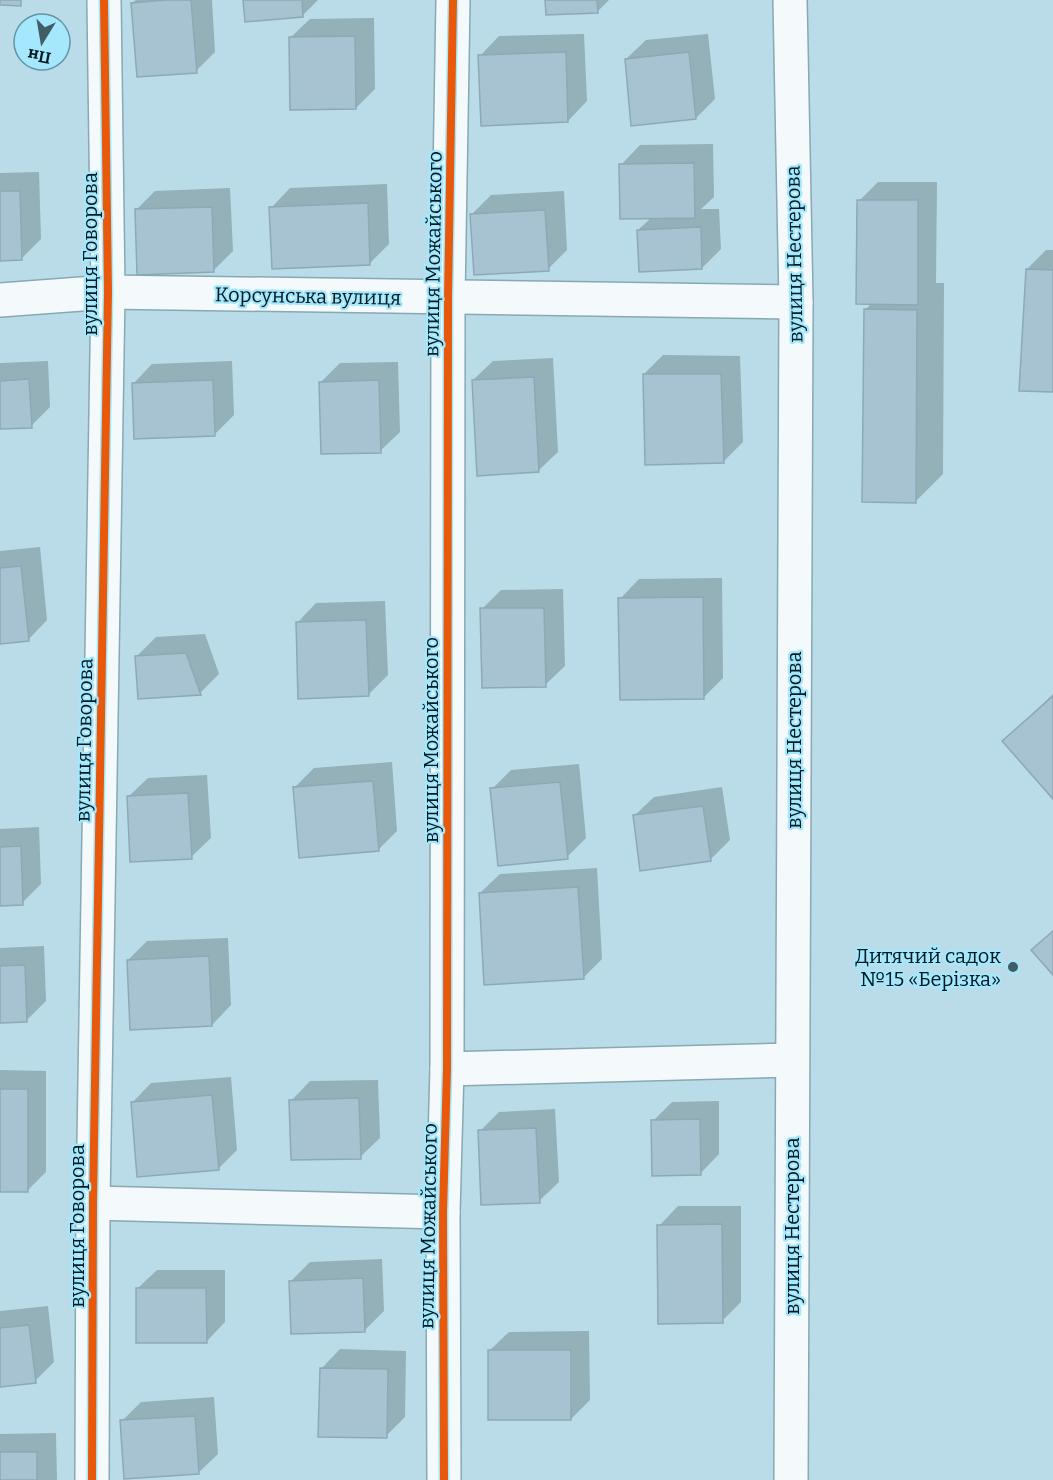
<svg xmlns="http://www.w3.org/2000/svg" width="1053" height="1480" viewBox="0 0 1053 1480" font-family="Bitter,serif">
	<rect width="100%" height="100%" fill="#b9dce8"/>
	<g fill="#0003">
		<path d="M136,0h76l3,52 -19,19 -64,-68z"/>
		<path d="M245,0h73l-16,16z"/>
		<path d="M547,0h62l-12,12z"/>
		<path d="M374,18l1,71 -19,19 -66,-70 20,-19z"/>
		<path d="M584,34l3,67 -19,20 -88,-65 19,-20z"/>
		<path d="M708,34l7,65 -19,19 -70,-59 20,-19z"/>
		<path d="M713,144l1,53 -13,12h18l2,40 -19,19 -64,-38 14,-13 -31,-52 19,-20z"/>
		<path d="M39,172l2,67 -19,19 -22,1v-86z"/>
		<path d="M878,182h59l-1,101h8l-1,191 -28,28 -50,-192 8,-8 -14,-101z"/>
		<path d="M387,184l2,60 -19,19 -99,-55 19,-20z"/>
		<path d="M230,188l3,63 -20,20 -77,-61 19,-19z"/>
		<path d="M564,191l3,59 -19,19 -77,-54 20,-20z"/>
		<path d="M1046,250h7v141l-26,-122z"/>
		<path d="M663,355l77,1 3,86 -19,19 -80,-87z"/>
		<path d="M553,358l5,94 -20,19 -65,-91 20,-19z"/>
		<path d="M48,361l2,46 -19,19 -31,2v-65z"/>
		<path d="M232,361l2,54 -19,19 -82,-50 19,-20z"/>
		<path d="M398,362l2,70 -20,19 -59,-69 19,-19z"/>
		<path d="M40,547l7,73 -19,20 -28,2v-91z"/>
		<path d="M722,578l1,100 -19,19 -84,-98 19,-20z"/>
		<path d="M563,589l2,77 -20,19 -63,-76 19,-19z"/>
		<path d="M385,601l3,74 -20,20 -71,-72 19,-20z"/>
		<path d="M205,634l14,40 -19,19 -63,-37 19,-19z"/>
		<path d="M1053,694v102l-49,-55z"/>
		<path d="M392,762l5,69 -19,19 -83,-63 19,-19z"/>
		<path d="M579,764l7,74 -19,19 -75,-68 19,-19z"/>
		<path d="M207,775l4,63 -20,19 -63,-60 20,-19z"/>
		<path d="M722,787l8,53 -20,20 -76,-44 20,-19z"/>
		<path d="M39,827l2,57 -19,19 -22,1v-75z"/>
		<path d="M597,868l5,91 -19,19 -103,-85 20,-19z"/>
		<path d="M228,938l3,67 -19,20 -84,-65 19,-19z"/>
		<path d="M44,946l2,55 -19,19 -27,1v-73z"/>
		<path d="M0,1070l46,1v101l-19,19h-27z"/>
		<path d="M231,1077l6,73 -19,19 -86,-66 19,-20z"/>
		<path d="M378,1080l2,58 -20,19 -69,-56 19,-20z"/>
		<path d="M719,1101v53l-19,20 -47,-53 19,-19z"/>
		<path d="M555,1109l4,73 -20,19 -59,-70 19,-19z"/>
		<path d="M678,1206h63v96l-19,19 -63,-95z"/>
		<path d="M382,1259l2,52 -19,19 -75,-48 20,-20z"/>
		<path d="M157,1270h68v52l-19,20 -69,-53z"/>
		<path d="M48,1306l6,56 -19,19 -35,4v-74z"/>
		<path d="M589,1331l1,69 -19,19 -82,-68 20,-19z"/>
		<path d="M340,1349l66,2 -1,66 -19,19 -65,-67z"/>
		<path d="M214,1397l4,57 -20,19 -76,-52 19,-19z"/>
		<path d="M56,1433l1,47h-57v-46z"/>
	</g>
	<g fill="#a7c3d1" stroke="#8da9b6" stroke-width="1.5">
		<path d="M0,0h21v6l-21,-1z"/>
		<path d="M166,0h25l6,73 -60,4 -6,-74z"/>
		<path d="M243,0h59l1,17 -58,5z"/>
		<path d="M545,0h52l1,13 -52,2z"/>
		<path d="M355,36l1,73 -66,1 -1,-73z"/>
		<path d="M566,52l2,70 -87,4 -3,-71z"/>
		<path d="M689,52l7,67 -65,7 -6,-67z"/>
		<path d="M694,163l1,55 -75,1 -1,-55z"/>
		<path d="M0,191h20l2,69 -22,1z"/>
		<path d="M857,200h61v105l-62,-1z"/>
		<path d="M368,203l2,62 -98,4 -3,-62z"/>
		<path d="M212,207l2,65 -77,3 -2,-66z"/>
		<path d="M545,210l4,61 -75,4 -4,-61z"/>
		<path d="M701,227l1,42 -63,3 -2,-42z"/>
		<path d="M1026,269l27,1v122l-34,-1z"/>
		<path d="M864,309l53,1 -1,193 -54,-1z"/>
		<path d="M643,374h78l3,89 -79,2z"/>
		<path d="M534,377l5,95 -62,4 -5,-96z"/>
		<path d="M29,379l3,49 -32,1v-48z"/>
		<path d="M213,380l2,56 -81,3 -2,-56z"/>
		<path d="M379,380l2,73 -60,1 -2,-72z"/>
		<path d="M21,566l8,75 -29,3v-76z"/>
		<path d="M703,597l1,102 -84,1 -2,-102z"/>
		<path d="M480,608h64l2,79 -64,1z"/>
		<path d="M366,620l3,76 -71,3 -2,-77z"/>
		<path d="M186,653l15,42 -63,4 -3,-43z"/>
		<path d="M1053,696v103l-51,-58z"/>
		<path d="M373,781l6,70 -80,7 -6,-71z"/>
		<path d="M560,782l8,77 -70,7 -8,-78z"/>
		<path d="M188,793l4,66 -62,3 -3,-66z"/>
		<path d="M703,806l8,55 -71,10 -7,-56z"/>
		<path d="M21,846l2,59 -23,1v-59z"/>
		<path d="M578,887l6,92 -100,6 -5,-92z"/>
		<path d="M1053,931v44l-22,-25z"/>
		<path d="M209,956l3,70 -82,4 -3,-70z"/>
		<path d="M25,965l2,57 -27,1v-57z"/>
		<rect x="0" y="1089" width="28" height="103"/>
		<path d="M212,1095l7,75 -82,7 -6,-75z"/>
		<path d="M359,1098l2,61 -70,1 -2,-60z"/>
		<path d="M700,1119l1,56 -49,1 -1,-56z"/>
		<path d="M536,1128l4,75 -59,2 -3,-75z"/>
		<path d="M722,1224l1,99 -65,1 -1,-99z"/>
		<path d="M363,1278l2,54 -74,2 -2,-53z"/>
		<path d="M136,1288h70l1,55h-71z"/>
		<path d="M29,1325l7,58 -36,4v-59z"/>
		<rect x="488" y="1350" width="83" height="70"/>
		<path d="M320,1368l68,1 -1,69 -69,-1z"/>
		<path d="M195,1416l4,58 -75,5 -4,-59z"/>
		<rect x="0" y="1452" width="37" height="28"/>
	</g>
	<g fill="none" stroke-linecap="round" stroke-linejoin="round">
		<g stroke="#88a8b3" stroke-width="36">
			<g id="street">
				<path d="M0,300l108,-8 688,10"/>
				<path d="M447,1069l345,-9"/>
				<path d="M93,1203l350,9"/>
				<path d="M92,1480l1,-277 15,-911 -4,-292"/>
				<path d="M444,1480l-1,-268 4,-143 1,-771 5,-298"/>
			</g>
		</g>
		<g stroke="#88a8b3" stroke-width="36">
			<path id="secondary" d="M790,0l6,302 -5,1178"/>
		</g>
		<use href="#street" stroke="#f4fafc" stroke-width="33"/>
		<use href="#secondary" stroke="#f4fafc" stroke-width="33"/>
		<g stroke="#a5e7fc" stroke-width="11">
			<g id="cycleway">
				<path d="M92,1480l1,-277 15,-911 -4,-292"/>
				<path d="M444,1480l-1,-268 4,-143 1,-771 5,-298"/>
			</g>
		</g>
		<use href="#cycleway" stroke="#e8590c" stroke-width="8"/>
	</g>
	<circle fill="#415e67" stroke="#a5e7fc" stroke-width="2" cx="1013" cy="967" r="6"/>
	<g text-anchor="middle" dominant-baseline="central" stroke-width="4.5" stroke-linejoin="round" paint-order="stroke">
		<g font-size="20" fill="#001a22" stroke="#a5e7fc">
			<text transform="translate(90 254) rotate(-90)">вулиця Говорова</text>
			<text transform="translate(433 254) rotate(-89)">вулиця Можайського</text>
			<text transform="translate(794 254) rotate(-91)">вулиця Нестерова</text>
			<text transform="translate(308 296) rotate(1)">Корсунська вулиця</text>
			<text transform="translate(84 740) rotate(-89)">вулиця Говорова</text>
			<text transform="translate(431 740) rotate(-90)">вулиця Можайського</text>
			<text transform="translate(794 740) rotate(-90)">вулиця Нестерова</text>
			<text transform="translate(77 1226) rotate(-90)">вулиця Говорова</text>
			<text transform="translate(428 1226) rotate(-89)">вулиця Можайського</text>
			<text transform="translate(792 1226) rotate(-90)">вулиця Нестерова</text>
		</g>
		<g font-size="20" fill="#001a22" stroke="#a5e7fc" text-anchor="end">
			<text x="1001" y="956">Дитячий садок<tspan x="1001" dy="23">№15 «Берізка»</tspan></text>
		</g>
	</g>
	<g transform="translate(42 42) rotate(191)"><circle r="28" fill="#a5e7fc" stroke="#6395a5" stroke-width="1.5"/>
	<path d="M0-4.5L10 22L0 15L-10 22Z" fill="#415e67"/>
	<text y="-9" font-size="16" font-weight="bold" text-anchor="middle" fill="#001a22">Пн</text>
	</g>
</svg>
